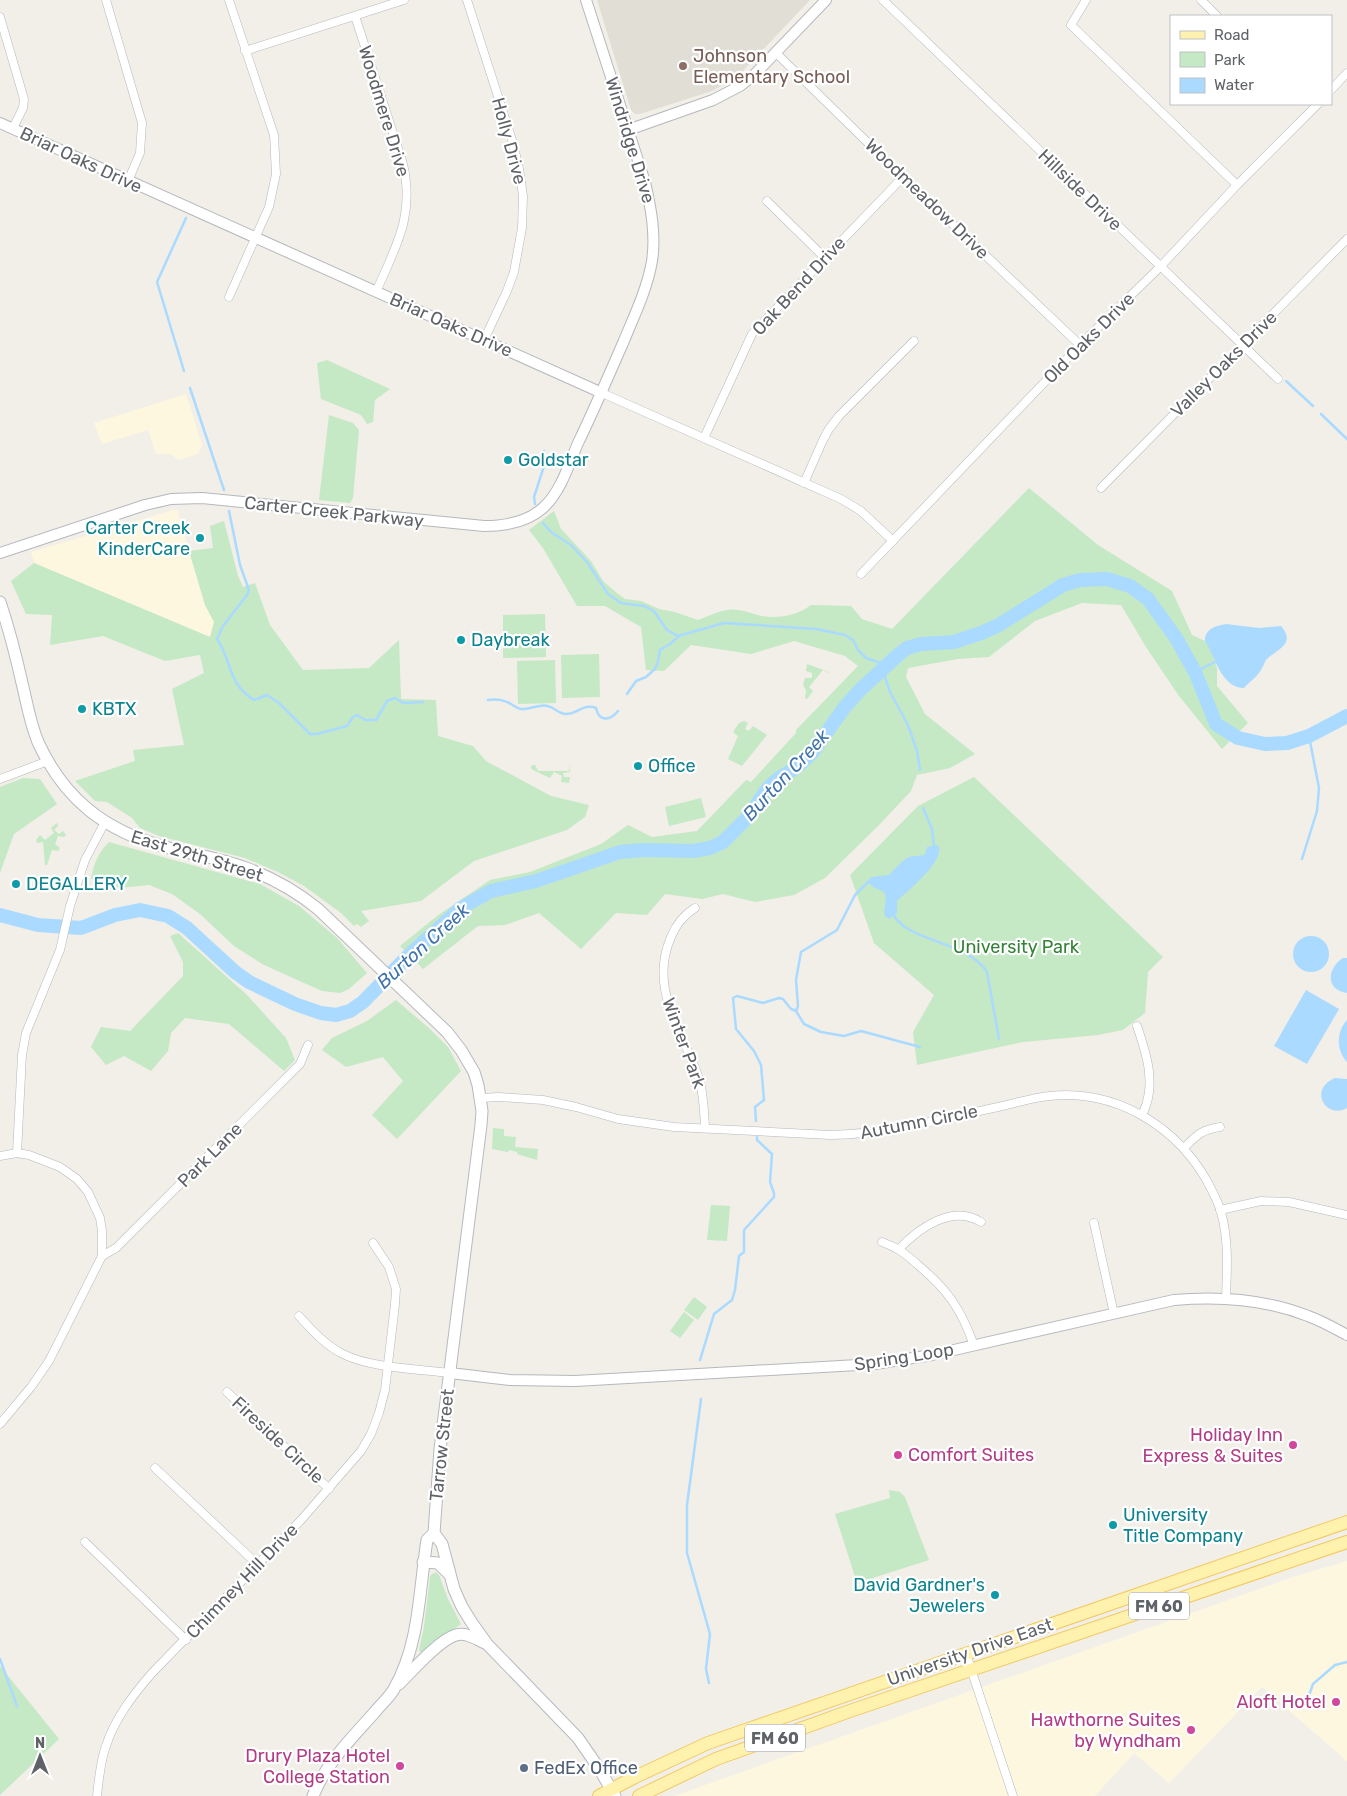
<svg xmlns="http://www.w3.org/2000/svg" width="1347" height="1796" viewBox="0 0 1347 1796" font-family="Rubik,sans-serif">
	<rect width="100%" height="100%" fill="#f1efe8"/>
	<g fill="#fef7e0">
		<path d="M186,394l16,51 -4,9 -20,6 -7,-6h-15l-8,-24 -46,14 -8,-21z"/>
		<path d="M177,509l28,96 9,17 -4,15 -176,-74 -3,-11z"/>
		<path d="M1347,1561v200l-85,-74 -93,96 -35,-30 -39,43h-421l619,-219z"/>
	</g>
	<path fill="#e1ded6" d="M597,0h213l-72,76 -26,15 -72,23h-5l-4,-4z"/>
	<g fill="#c5e8c5">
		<path d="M327,360l63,29 -15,11 -2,22 -6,2 -6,-9 -40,-16 -4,-36z"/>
		<path d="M329,415l24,8 6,7 -6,68 -3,5 -31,-3z"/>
		<path d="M1029,488l69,57 74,46 20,44 13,6 5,7 7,20v18l31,37 -26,26 -43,-53 -33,-49 -25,-42 -39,-2 -47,18 -46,36 -31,2 -50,9 -2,9 19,37 50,40 -25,14 -33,7 -6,16 -31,33 -55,54 -31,17 -39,7 -32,-8 -21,5 -37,-5 -18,21 -31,-2 -35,36 -42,-36 -34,12 -27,1 -55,43 -23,-23 37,-30 53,-36 40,-8 71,-28 27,-19 24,12 45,-6 49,-51 5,2 45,-49v-3l62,-64 -13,-10 -51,-15 -43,13 -60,-9 -27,26 -18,-1 -5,-43 -36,-21h-28l-34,-58 -14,-18 25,-19 7,18 30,32 12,20 15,13 7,5 16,2 18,8 16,3 23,8c9,-3 20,-9 30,-10 11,-2 23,4 34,6 17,3 36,-1 49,-11l40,1 11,13 30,10z"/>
		<path d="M224,521l14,55 5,11 12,-4 15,42 33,45 66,-2 30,-28 2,59 35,1 2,36 35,10 13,15 65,35 38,9 -4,12 -18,13 -93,31 -53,40 -60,10 8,10 -8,6 -4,-3 -3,2 -13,-13 -37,-27 -26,-14 -33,-14 -86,-22 -19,-8 -8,-10 -25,-16 -12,-1 -20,-20 60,-20 -2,-11 51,-5 -12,-56 32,-16 -4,-18 -35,6 -62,-25 -53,9 2,-30 -26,-1 -15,-33 23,-18 176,74 4,-15 -9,-17 -16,-54 24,-3 -3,-22z"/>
		<path d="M545,614l1,43 -43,1v-43z"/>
		<path d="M599,654l1,43 -38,1 -1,-43z"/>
		<path d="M555,660l1,43 -38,1 -1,-43z"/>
		<path d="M807,664l22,8v1l-6,-3 -14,17 4,4 -6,8 -2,-1 1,-8 -3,-5 2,-7h7v-5l-6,-2z"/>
		<path d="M744,721l4,2 -3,6 4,2 4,-5 14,9 -25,31 -14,-7 10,-23 -5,-4 6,-9z"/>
		<path d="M569,764l1,8 -7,1 1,4h6l-1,6 -8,-1 1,-6 -8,-4 -4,6 -17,-8 -2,-2 1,-3h3l3,6h31z"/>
		<path d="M974,777l189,180 -15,15 -3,41 -22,17 -25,5 -75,7 -106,23 -4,-33 21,-37 -60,-52 -24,-68 68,-69z"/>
		<path d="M23,778l17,1 17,25 -43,30 -14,39v-86z"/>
		<path d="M701,798l5,19 -37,9 -4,-19z"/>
		<path d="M57,823l1,3 -4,4 5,4 4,-3 3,4 -2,2 -6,-1 -3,8 5,4 -2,3 -6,-1 -5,15h-2l-2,-23 -6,1 -1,-3 4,-5 5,5 9,-7 -3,-5z"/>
		<path d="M109,842l151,42 39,22 38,32 30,35 -18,16 -9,4 -18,-2 -58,-26 -30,-19 -34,-32 -28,-20 -23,-9 -30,3 -9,-6 -19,-3c3,-15 6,-25 18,-37z"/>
		<path d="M178,933l69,62 39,43 9,22 -11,11 -55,-47 -44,-6 -14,15 -3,18 -17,20 -27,-15 -18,9 -15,-18 10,-20 29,4 53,-55v-14l-13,-26z"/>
		<path d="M396,1000l34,29 18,18 13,24 -64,68 -25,-24 31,-34 -20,-24 -37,10 -24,-17 10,-12 35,-17z"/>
		<path d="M493,1128l11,1v7l12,1 -1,10 23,2 -1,11 -20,-6v-2l-8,-2 -1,2 -16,-3z"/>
		<path d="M711,1205l19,1 -3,35 -20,-1z"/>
		<path d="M694,1297l13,10 -9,13 -14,-10z"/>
		<path d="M684,1312l10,8 -14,18 -10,-7z"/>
		<path d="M889,1490l11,2 5,5 24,63 -72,23 -22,-69 55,-16z"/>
		<path d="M436,1572l3,3 9,24 13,25 -40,29 -2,-3 5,-23 6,-50 2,-3z"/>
		<path d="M0,1666l59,73 -59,56z"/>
	</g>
	<g fill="#aadaff">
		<path d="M1226,624l33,4 22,-2c16,19 -5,23 -15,34 -2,3 -3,7 -5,10 -4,7 -12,12 -17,18 -23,0 -29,-32 -39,-47 0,-13 11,-15 21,-17z"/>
		<path d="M938,845c9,14 -30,46 -41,56v12l-8,6 -5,-4 2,-18 -2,-5 -11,-5 -5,-5 3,-5 18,-2c6,-6 12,-14 20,-18 5,-2 11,0 16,-3l2,-7z"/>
		<circle cx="1311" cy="954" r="18"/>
		<path d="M1343,958h4v35c-22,-3 -20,-25 -4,-35z"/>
		<path d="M1306,990l33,19 -32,55 -33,-18z"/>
		<path d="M1347,1020v42c-11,-12 -11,-30 0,-42z"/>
		<path d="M1335,1078l12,1v29c-20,12 -40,-18 -12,-30z"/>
	</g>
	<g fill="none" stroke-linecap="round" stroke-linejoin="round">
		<g stroke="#aadaff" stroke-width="2.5">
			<path d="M184,371l-27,-89 29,-64"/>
			<path d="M1286,381l27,25"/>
			<path d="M190,388l34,102"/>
			<path d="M1321,414l26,25"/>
			<path d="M535,504l-1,-7 11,-34 -1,-12"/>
			<path d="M229,511l11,54 9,25 -2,5 -24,31 -6,13c16,24 10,44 37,61l13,-5 12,8 31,31h7l30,-8 6,-9 4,-2 8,5h11l11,-19 8,-3 8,5 20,-1"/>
			<path d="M543,523l8,9 20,13 16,17 21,32 13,9 23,3 10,5 13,19 11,6 46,-13 92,6 29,6 8,5 5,10 8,8 20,7"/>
			<path d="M882,668l8,24 18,33 9,26 3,19"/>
			<path d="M1195,672l20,-10"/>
			<path d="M627,694l9,-13 10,-4 9,-8 3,-7 2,-12 10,-6 8,-7"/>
			<path d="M488,700c7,-1 13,-1 19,2 5,2 9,6 14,7 10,1 19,-6 27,-3 7,2 11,8 18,8 11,0 18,-11 30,-6 3,14 14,13 22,3"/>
			<path d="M923,808l9,21 2,18"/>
			<path d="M1302,859l15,-48 2,-23 -10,-52"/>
			<path d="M893,913c10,28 75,28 94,59l12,67"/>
			<path d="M796,1011l2,-5 -2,-26 5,-28 36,-22 18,-35 13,-13 3,-1"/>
			<path d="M756,1121l-1,-14 9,-7 -3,-35 -7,-14 -18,-22 -3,-31 4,-2 26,7 16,-5 4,1 8,10 5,2 8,13 17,8 23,4 17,-5 59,16"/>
			<path d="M700,1360l14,-46 18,-14 3,-10 4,-34 5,-4v-22l30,-33v-4l-4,-11 2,-28 -15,-14v-3"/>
			<path d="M701,1399l-14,106v48l23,81 -4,35 3,14"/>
			<path d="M0,1659l17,47"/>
			<path d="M1306,1704l7,-20 22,-19 12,-3"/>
		</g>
		<path stroke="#aadaff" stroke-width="14" d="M0,915l38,10 43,3 34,-13 25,-5 28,6 19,12 48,44 14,10 46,22 26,9 15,2 14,-4 13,-9 43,-44 55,-50 30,-17 45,-10 84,-29 23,-2 50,1 17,-3 13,-6 24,-24 21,-30 10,-9 19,-12 15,-14 32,-45 16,-18 38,-35 9,-7 14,-4 33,-2 27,-9 16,-7 66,-41 17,-5 27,-1 23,7 18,13 28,39 19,34 21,52 22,14 27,6 22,-1 22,-7 38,-20"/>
		<g stroke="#b5b8bc" stroke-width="9">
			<g id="minor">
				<path d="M106,0l36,123 -2,30 -12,28"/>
				<path d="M467,0l46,143 6,26 4,27 -1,32 -8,44 -7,19 -23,49"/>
				<path d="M883,0l395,379"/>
				<path d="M1086,0l-15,25 166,160"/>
				<path d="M1201,0l16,16"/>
				<path d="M355,16l48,148c12,52 -7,82 -27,128"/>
				<path d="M0,17l24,82 -1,9 -10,20"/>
				<path d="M245,51l159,-51"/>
				<path d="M775,52l128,125 177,168"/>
				<path d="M1331,90l16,-17"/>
				<path d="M767,201l57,56"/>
				<path d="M229,297l40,-90 7,-33 -2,-39 -45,-135"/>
				<path d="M602,393l239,106 20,12 32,30"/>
				<path d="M704,438l48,-104 151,-157"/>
				<path d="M804,483l19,-43 6,-11 10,-13 75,-75"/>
				<path d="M1101,488l246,-249"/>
				<path d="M861,574l219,-229 80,-78 77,-82 81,-81"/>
				<path d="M0,779l48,-18"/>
				<path d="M695,908c-12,7 -19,17 -24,29 -23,53 12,93 28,142 5,16 5,32 6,49"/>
				<path d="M1137,1026c10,29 20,60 5,89"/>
				<path d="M481,1098l18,-1 44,3 33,7 42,12 56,8 156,8c58,-1 112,-16 168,-28 22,-5 44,-12 67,-12 60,0 113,35 142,86 5,10 11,20 14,31 8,28 6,57 5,86"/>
				<path d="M1184,1148c13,-13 17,-18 36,-21"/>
				<path d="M17,1153l5,-98 4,-22 34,-83 10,-44 15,-46 20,-38"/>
				<path d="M0,1156l17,-3 12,2 31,12 17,12 11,13 12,26 2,13v25l-53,105 -18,26 -31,37"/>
				<path d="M1220,1210l41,-9 28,1 58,13"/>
				<path d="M1094,1223l20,91"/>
				<path d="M882,1242c15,5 25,13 36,23 29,24 44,45 56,81"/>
				<path d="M899,1249c20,-21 53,-45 82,-27"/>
				<path d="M102,1256l14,-8 184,-184 8,-19"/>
				<path d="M299,1316c13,14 27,30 44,38 27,14 76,15 107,19"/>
				<path d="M227,1392l102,97"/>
				<path d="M155,1468l102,96"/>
				<path d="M85,1542l101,98"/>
				<path d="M966,1654l47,142"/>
				<path d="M97,1796c2,-17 3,-34 9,-50 9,-28 27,-51 46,-73l150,-154 59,-68 10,-17 8,-21 6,-23 10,-86 1,-15 -7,-22 -16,-24"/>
			</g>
		</g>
		<g stroke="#b5b8bc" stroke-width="12">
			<g id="tertiary">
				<path d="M0,123l602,270"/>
				<path d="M628,130l85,-30 27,-14 14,-11 72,-75"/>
				<path d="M0,553l145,-48 26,-6 31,-1 282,28c22,0 44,-4 60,-19 17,-16 25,-43 34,-64 16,-33 30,-66 45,-100 11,-27 24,-53 29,-82 4,-27 -1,-53 -7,-79l-59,-182"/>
				<path d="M450,1373l60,7 65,1 300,-17 57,-9 242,-55c46,-4 91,-1 134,16 14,5 26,12 39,19"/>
			</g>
		</g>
		<g stroke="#b6babf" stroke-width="13">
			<g id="secondary">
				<path d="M0,602c9,27 16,54 22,81 5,20 8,40 16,59 26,57 67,89 127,105 27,7 55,11 81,21 27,10 50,23 72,41l129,123 14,18 13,22 4,13 4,26 -1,14 -41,324 -6,84 -7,7c-8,50 -7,104 -33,149 -5,9 -14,16 -20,24 -23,26 -48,50 -61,83"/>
				<path d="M434,1533l8,11 12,45 8,18 10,16 15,21 91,94 22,32 15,26"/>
				<path d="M423,1562l15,1 10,10"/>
				<path d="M399,1684c13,-13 40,-44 57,-49 10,-3 20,4 29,8"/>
			</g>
		</g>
		<g stroke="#f2c960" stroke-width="14">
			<g id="primary">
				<path d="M599,1796l36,-19 73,-34 639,-221"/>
				<path d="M639,1796l77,-37 134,-48 497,-169"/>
			</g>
		</g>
		<use href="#minor" stroke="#fff" stroke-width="8"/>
		<use href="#tertiary" stroke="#fff" stroke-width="10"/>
		<use href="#secondary" stroke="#fff" stroke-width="11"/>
		<use href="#primary" stroke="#fff2af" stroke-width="12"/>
	</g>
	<circle fill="#8d6e63" stroke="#fff" stroke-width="2" cx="683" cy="66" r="5"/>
	<g fill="#0f9aa8" stroke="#fff" stroke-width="2">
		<circle cx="508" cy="460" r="5"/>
		<circle cx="200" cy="538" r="5"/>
		<circle cx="461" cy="640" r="5"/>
		<circle cx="82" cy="709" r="5"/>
		<circle cx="638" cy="766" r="5"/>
		<circle cx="16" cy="884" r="5"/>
		<circle cx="1113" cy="1525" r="5"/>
		<circle cx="995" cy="1595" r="5"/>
	</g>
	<g fill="#d1479c" stroke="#fff" stroke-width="2">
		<circle cx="1293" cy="1445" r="5"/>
		<circle cx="898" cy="1455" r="5"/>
		<circle cx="1336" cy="1702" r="5"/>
		<circle cx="1191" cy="1730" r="5"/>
		<circle cx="400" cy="1766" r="5"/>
	</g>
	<circle fill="#5c6f8a" stroke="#fff" stroke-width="2" cx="524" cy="1768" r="5"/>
	<g text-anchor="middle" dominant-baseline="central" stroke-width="4.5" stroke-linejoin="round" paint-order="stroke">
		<g fill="#fff" stroke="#8f9295" stroke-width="1">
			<rect x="1129" y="1592.5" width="60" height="27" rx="4"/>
			<rect x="745" y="1724.5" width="60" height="27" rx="4"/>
		</g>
		<g font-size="16" font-weight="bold" fill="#5f6368">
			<text x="1159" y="1606">FM 60</text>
			<text x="775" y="1738">FM 60</text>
		</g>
		<g font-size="18" fill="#785e54" stroke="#fff" text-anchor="start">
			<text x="693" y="56">Johnson<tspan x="693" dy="21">Elementary School</tspan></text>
		</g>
		<g font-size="18" fill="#5f6368" stroke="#fff">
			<text transform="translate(384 111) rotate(73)">Woodmere Drive</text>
			<text transform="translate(630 140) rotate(73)">Windridge Drive</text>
			<text transform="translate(509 141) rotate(75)">Holly Drive</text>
			<text transform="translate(81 160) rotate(25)">Briar Oaks Drive</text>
			<text transform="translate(1080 190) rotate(44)">Hillside Drive</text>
			<text transform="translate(927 199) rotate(44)">Woodmeadow Drive</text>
			<text transform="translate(799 286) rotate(-47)">Oak Bend Drive</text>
			<text transform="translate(451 325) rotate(24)">Briar Oaks Drive</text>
			<text transform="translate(1089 338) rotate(-45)">Old Oaks Drive</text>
			<text transform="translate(1224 364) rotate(-45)">Valley Oaks Drive</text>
			<text transform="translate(334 512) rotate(6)">Carter Creek Parkway</text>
			<text transform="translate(197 856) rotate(17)">East 29th Street</text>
			<text transform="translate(684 1043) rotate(70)">Winter Park</text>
			<text transform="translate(919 1122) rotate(-11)">Autumn Circle</text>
			<text transform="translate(210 1155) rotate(-45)">Park Lane</text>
			<text transform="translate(904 1357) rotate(-9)">Spring Loop</text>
			<text transform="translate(278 1440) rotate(43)">Fireside Circle</text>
			<text transform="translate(442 1445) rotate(-84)">Tarrow Street</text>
			<text transform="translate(242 1581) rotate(-46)">Chimney Hill Drive</text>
			<text transform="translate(970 1652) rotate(-19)">University Drive East</text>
		</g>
		<g font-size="18" fill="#0d838f" stroke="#fff" text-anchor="start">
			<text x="518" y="460">Goldstar</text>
			<text x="190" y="528" text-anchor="end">Carter Creek<tspan x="190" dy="21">KinderCare</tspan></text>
			<text x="471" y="640">Daybreak</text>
			<text x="92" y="709">KBTX</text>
			<text x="648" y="766">Office</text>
			<text x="26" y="884">DEGALLERY</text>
			<text x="1123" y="1515">University<tspan x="1123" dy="21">Title Company</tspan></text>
			<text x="985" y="1585" text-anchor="end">David Gardner's<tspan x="985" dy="21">Jewelers</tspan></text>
		</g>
		<g font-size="18" fill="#348238" stroke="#fff">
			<text x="1016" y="947">University Park</text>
		</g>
		<g font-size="18" fill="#b23c85" stroke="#fff" text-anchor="end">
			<text x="1283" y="1435">Holiday Inn<tspan x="1283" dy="21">Express &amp; Suites</tspan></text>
			<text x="908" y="1455" text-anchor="start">Comfort Suites</text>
			<text x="1326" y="1702">Aloft Hotel</text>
			<text x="1181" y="1720">Hawthorne Suites<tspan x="1181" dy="21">by Wyndham</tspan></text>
			<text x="390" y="1756">Drury Plaza Hotel<tspan x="390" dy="21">College Station</tspan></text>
		</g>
		<g font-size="18" fill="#4e5e75" stroke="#fff" text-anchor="start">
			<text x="534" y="1768">FedEx Office</text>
		</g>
		<g font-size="19" font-style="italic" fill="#4174aa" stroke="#fff">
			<text transform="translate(786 775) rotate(-47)">Burton Creek</text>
			<text transform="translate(423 946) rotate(-42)">Burton Creek</text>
		</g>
	</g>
	<rect x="1170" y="15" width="162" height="90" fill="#ffffff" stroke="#bfc1c3"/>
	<rect x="1180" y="31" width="25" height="8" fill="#fff2af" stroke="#bfc1c3"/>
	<text x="1214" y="40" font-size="15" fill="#5f6368">Road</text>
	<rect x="1180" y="52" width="25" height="15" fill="#c5e8c5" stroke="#bfc1c3"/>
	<text x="1214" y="65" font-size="15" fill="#5f6368">Park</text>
	<rect x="1180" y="78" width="25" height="15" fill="#aadaff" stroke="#bfc1c3"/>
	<text x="1214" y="90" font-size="15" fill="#5f6368">Water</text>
	<g transform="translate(40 1756)" stroke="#ffffff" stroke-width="4" paint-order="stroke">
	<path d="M0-4L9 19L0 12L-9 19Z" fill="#5f6368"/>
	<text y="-8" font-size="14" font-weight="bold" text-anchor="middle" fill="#5f6368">N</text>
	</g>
</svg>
